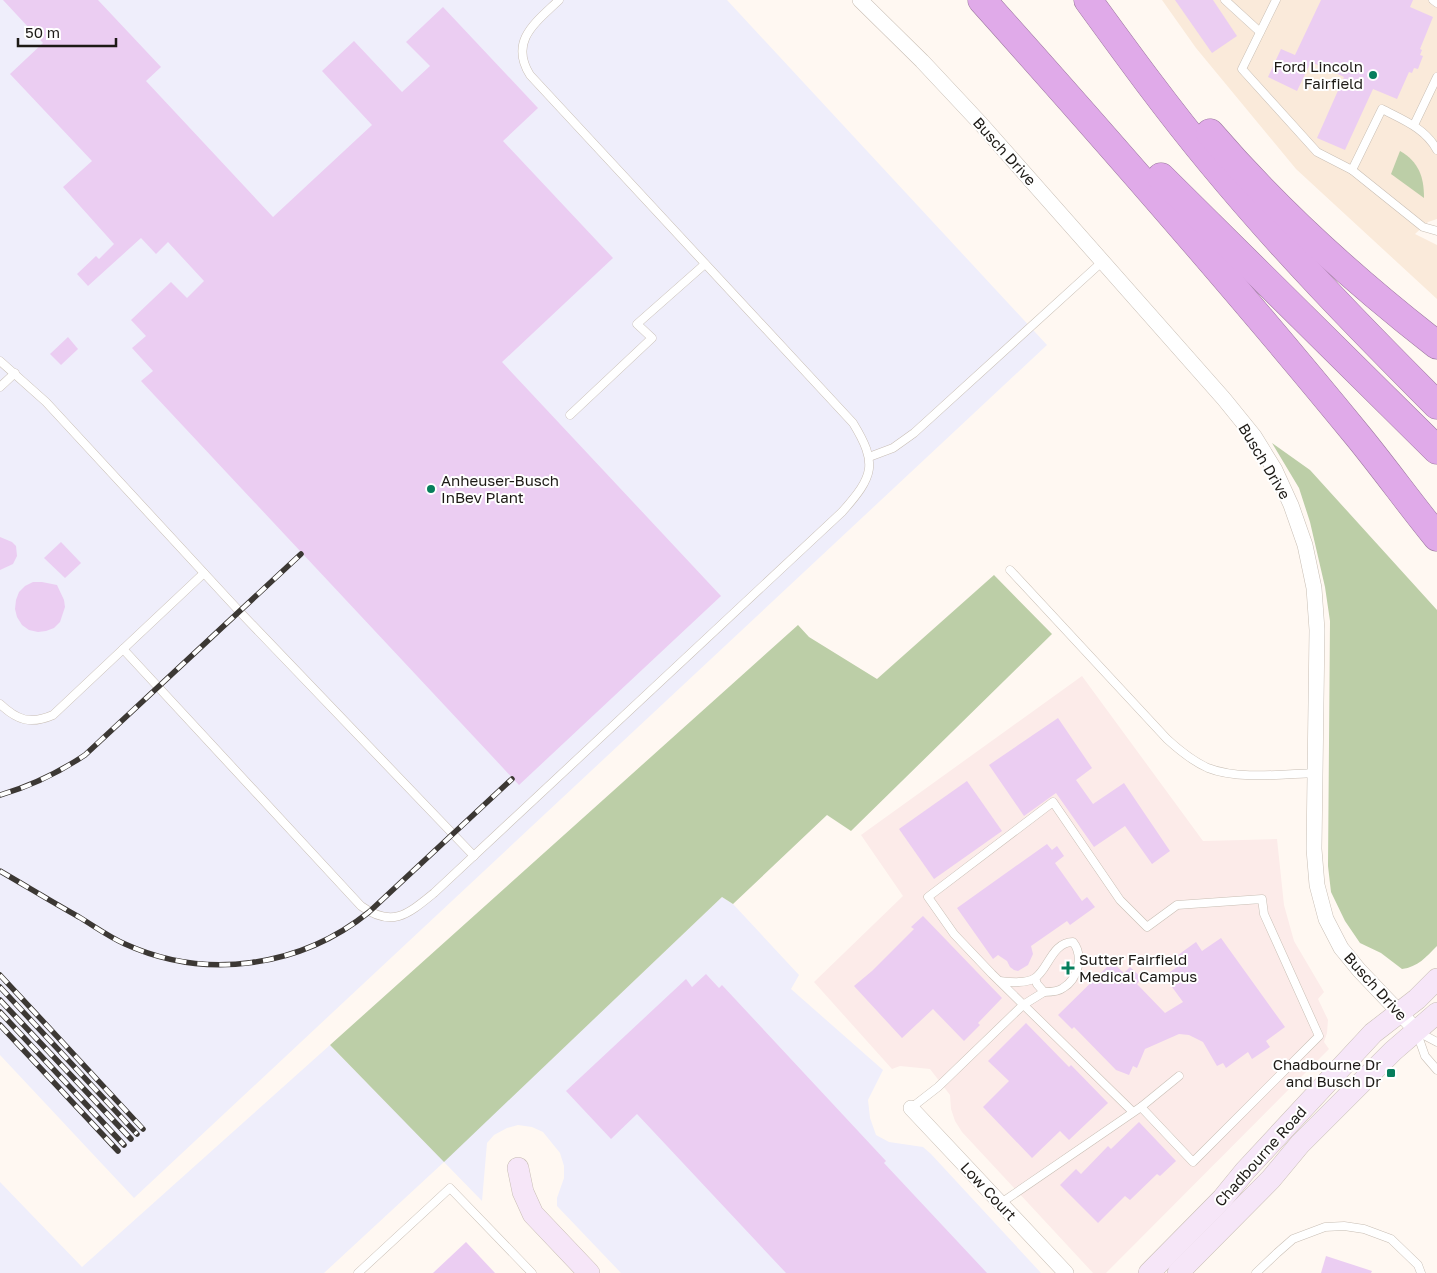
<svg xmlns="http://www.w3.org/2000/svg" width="1437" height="1273" viewBox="0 0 1437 1273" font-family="'Golos Text',sans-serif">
	<rect width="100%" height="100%" fill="#fff8f2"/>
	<path fill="#faeada" d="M1162,0h275v219l-9,3 -13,12 22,11v54l-141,-130 -100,-121z"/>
	<g fill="#efeefb">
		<path d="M0,0h727l320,345 -913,853 -134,-143z"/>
		<path d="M722,897l11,7 66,71 -8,14 92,81 -15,30 2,18 6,17 13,7 34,5 8,7 110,119h-420l-64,-67v-8l7,-20v-12l-4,-13 -17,-21 -11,-5 -14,-2 -11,3 -13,7 -7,8 -5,58 -38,-39 -120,111h-324v-91l82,85 248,-222 114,116z"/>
	</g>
	<path fill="#fcebe9" d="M1082,676l121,165 74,-2 7,66 10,36 30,51 -6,7 10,21 -1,13 -3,9 5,7 -223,224h-13l-131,-141 -7,-11 -4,-12 -1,-14 -20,-26 -30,-3 -8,3 -78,-87 89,-86 -42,-61z"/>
	<g fill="#bccea7">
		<path d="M1400,151c19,11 24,26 24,47l-33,-24z"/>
		<path d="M1272,443l38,27 127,140v336c-11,11 -19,21 -35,23l-21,-16 -21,-10 -15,-22 -14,-29 -3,-26 2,-245 -5,-34 -15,-65 -11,-34z"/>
		<path d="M994,575l58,59 -201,197 -24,-16 -94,89 -11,-7 -278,265 -114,-117 468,-420 11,12 68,42z"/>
	</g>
	<g fill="#ebcdf2">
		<path d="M3,0h95l63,67 -15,14 127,136 99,-92 -50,-54 32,-30 48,51 28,-26 -24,-24 37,-35 95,101 -35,33 110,117 -111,104 219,234 -202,189 -378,-404 12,-10 -21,-23 14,-12 -15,-16 40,-38 16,16 17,-17 -36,-39 -12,12 -15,-16 -53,48 -11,-12 19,-18 3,3 15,-15 -51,-57 29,-26 -82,-87 33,-31z"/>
		<path d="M1175,0h38l24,36 -25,17z"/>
		<path d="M1321,0h92l-3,7 23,10 -13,32 2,1 -2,5 3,1 -5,13 -4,-1 -2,5 -3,-1 -12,27 -24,-10 -28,61 -28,-12 27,-61 -33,-15 -14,29 -29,-14 13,-28 14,6z"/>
		<path d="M68,337l10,12 -17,16 -11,-11z"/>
		<path d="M0,537l12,5 4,4 1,10 -4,8 -13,6z"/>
		<path d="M61,542l20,21 -16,15 -21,-20z"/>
		<path d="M33,582h9l15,3 7,15 1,7 -5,15 -6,6 -8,3 -8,1 -9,-2 -7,-5 -5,-8 -2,-8 1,-9 3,-8 6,-6z"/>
		<path d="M1058,718l34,50 -16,12 17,24 31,-21 46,68 -18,13 -27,-38 -31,21 -38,-54 -32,23 -35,-51z"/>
		<path d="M967,781l35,50 -68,48 -35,-50z"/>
		<path d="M1047,844l5,6 5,-4 7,10 -9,7 27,38 5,-4 8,10 -25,18 -3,-4 -36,25 2,8 -5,11 -10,6 -4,-1 -4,-3 -3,-6 -9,-6 -5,4 -36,-51z"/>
		<path d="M923,916l79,82 -24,25 2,2 -16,16 -31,-32 -31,29 -48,-52 18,-15 42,-42 -3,-2z"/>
		<path d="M1221,938l64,89 -19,14 4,6 -18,12 -4,-7 -22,16 -3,-5 -6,3 -14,-24 -14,-7 -10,-1 -34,15 -8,19 -4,-2 -4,9 -13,-5 -42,-43 -2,2 -14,-14 54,-53 12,11 6,-6 12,11 -5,6 28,29 18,-11 -19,-26 19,-13 -5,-8 18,-13 6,9z"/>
		<path d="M706,974l13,14 3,-3 164,176 -2,2 103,110h-201l-149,-159 -26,25 -45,-48 120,-112 6,8z"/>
		<path d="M1026,1023l43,44 2,-2 37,38 -39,37 -9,-9 -28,27 -49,-51 26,-26 -21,-20z"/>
		<path d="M1139,1122l37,39 -16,15 -3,-2 -27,26 -5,-4 -27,27 -38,-38 16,-16 5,5 27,-28 3,3z"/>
		<path d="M466,1242l29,31h-62z"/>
		<path d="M1326,1256l46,15 -1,2h-50z"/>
	</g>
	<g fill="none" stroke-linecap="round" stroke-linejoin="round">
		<g stroke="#c8beb4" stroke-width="9">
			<g id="lane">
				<path d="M1225,0l35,32"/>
				<path d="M1276,0l-34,69 75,83 35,18 30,-61c21,11 43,19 55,41"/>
				<path d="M1433,0l4,3"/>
				<path d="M1414,125l23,-48"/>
				<path d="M1352,170l71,57 14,4"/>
				<path d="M0,361l46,41 194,210 234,244"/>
				<path d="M0,387l15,-14"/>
				<path d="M570,415l82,-77 -15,-14 68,-60"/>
				<path d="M869,457l24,-9 21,-15 189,-172"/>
				<path d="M1010,570l157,169c12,11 25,22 41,29 30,12 75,6 107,5"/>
				<path d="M123,649l238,257c31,22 46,9 73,-13l408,-381c32,-36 36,-48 11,-89l-323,-348c-21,-34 5,-52 29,-75"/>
				<path d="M0,704c17,16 30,21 53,11l151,-142"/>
				<path d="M1000,981c10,1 25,3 35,-3 13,-8 17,-36 38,-36 11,14 5,37 -10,46 -5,4 -13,4 -19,4l-7,-8 -2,-6"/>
				<path d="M1418,1032l19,10"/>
				<path d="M1417,1033l8,23 12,14"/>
				<path d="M1141,1107l38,-31"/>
				<path d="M911,1108l27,-21 85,-82 21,-13"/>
				<path d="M1001,1203l140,-96 52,55 126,-126 -55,-122 -2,-15 -85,6 -30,22 -27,-27 -67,-98 -125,95 26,37 38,40 141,138"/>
				<path d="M358,1273l92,-85 82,85"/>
				<path d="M1256,1273l21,-20 16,-14 32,-12 19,-1 20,3 27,10 27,26 3,8"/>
			</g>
		</g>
		<g stroke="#c8beb4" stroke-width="16">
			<g id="street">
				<path d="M860,0l62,61 59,63 243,275 30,37 21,34 16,35 14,40 9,43 3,42 -3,219 3,36 9,34 15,29 18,22 58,61"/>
				<path d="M911,1108l155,165"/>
			</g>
		</g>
		<g stroke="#c8beb4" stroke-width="22">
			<g id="secondary">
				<path d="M518,1168l5,24 10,22 56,59"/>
				<path d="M1149,1273l74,-75 22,-27 128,-138 44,-34 20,-20"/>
				<path d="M1178,1273l93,-94 29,-35 93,-93 44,-38"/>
			</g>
		</g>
		<g stroke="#9c789f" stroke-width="29">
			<g id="highway">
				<path d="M982,0c128,143 254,287 376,436 27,33 52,68 79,101"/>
				<path d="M1088,0c40,55 80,110 124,163 70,85 147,164 225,242"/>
				<path d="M1210,133c67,78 146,149 227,212"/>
				<path d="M1161,177l276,273"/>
			</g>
		</g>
		<use href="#lane" stroke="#fff" stroke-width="8"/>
		<use href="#street" stroke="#fff" stroke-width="15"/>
		<use href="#secondary" stroke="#f6e6f8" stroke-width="21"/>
		<use href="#highway" stroke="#e0aae9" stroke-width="28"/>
		<g stroke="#3c3834" stroke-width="5.5">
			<g id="rail">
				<path d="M0,795c31,-9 58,-22 85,-40l216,-201"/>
				<path d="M0,871c26,15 52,31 79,46 15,9 30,20 46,27 81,37 176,23 244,-32l143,-133"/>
				<path d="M0,975l143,154"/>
				<path d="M0,987l137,147"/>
				<path d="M0,1000l131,139"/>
				<path d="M0,1012l124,133"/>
				<path d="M0,1025l118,126"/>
			</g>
		</g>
		<use href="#rail" stroke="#fff" stroke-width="4" stroke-dasharray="11" stroke-linecap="butt"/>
	</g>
	<g fill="#067e5c" stroke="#fff" stroke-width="2">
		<circle cx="1373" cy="75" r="5"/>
		<circle cx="431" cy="489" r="5"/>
		<path d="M1065.5 960.5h5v5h5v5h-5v5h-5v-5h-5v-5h5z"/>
		<rect x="1386" y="1068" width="10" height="10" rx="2.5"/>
	</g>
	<g text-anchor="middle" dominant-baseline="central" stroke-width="4" stroke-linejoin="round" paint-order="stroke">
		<g font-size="15" fill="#1d1a16" stroke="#fff" text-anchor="end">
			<text x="1363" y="66">Ford Lincoln<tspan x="1363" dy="17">Fairfield</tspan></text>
			<text x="441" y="480" text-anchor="start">Anheuser-Busch<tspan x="441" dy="17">InBev Plant</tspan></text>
			<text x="1079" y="959" text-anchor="start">Sutter Fairfield<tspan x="1079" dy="17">Medical Campus</tspan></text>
			<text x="1381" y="1064">Chadbourne Dr<tspan x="1381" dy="17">and Busch Dr</tspan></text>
		</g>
		<g font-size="15" fill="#1d1a16" stroke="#fff">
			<text transform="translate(1005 151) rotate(48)">Busch Drive</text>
			<text transform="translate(1265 461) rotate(59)">Busch Drive</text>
			<text transform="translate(1376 986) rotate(48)">Busch Drive</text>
			<text transform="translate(1260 1156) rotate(-48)">Chadbourne Road</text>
			<text transform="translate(989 1191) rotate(47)">Low Court</text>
		</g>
	</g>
	<path d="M18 38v8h98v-8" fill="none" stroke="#1d1a16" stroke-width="2.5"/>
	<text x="25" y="38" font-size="15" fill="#1d1a16" stroke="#ffffff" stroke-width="4" paint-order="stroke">50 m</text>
</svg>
